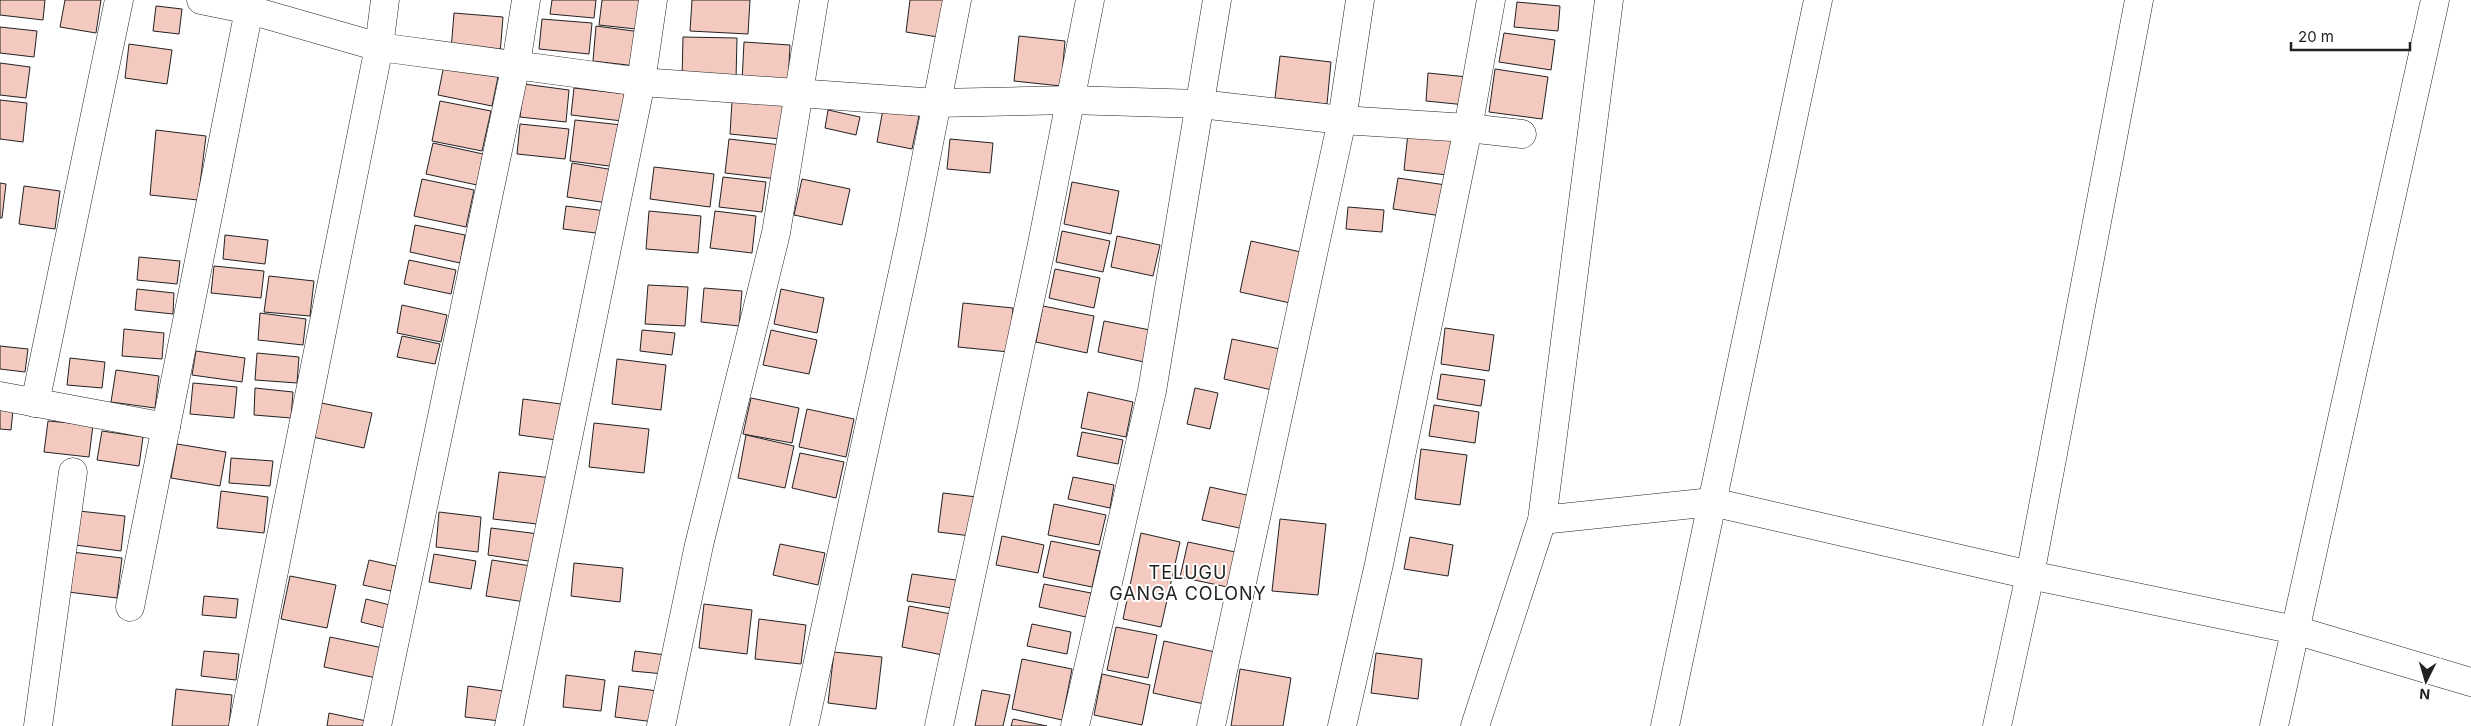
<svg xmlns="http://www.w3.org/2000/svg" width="2471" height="726" viewBox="0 0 2471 726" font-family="Inter,sans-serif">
	<rect width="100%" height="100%" fill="#fff"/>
	<g fill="#f3c9c0" stroke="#222">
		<path d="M0,0h45l-2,20 -43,-5z"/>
		<path d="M65,0h36l-5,33 -36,-6z"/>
		<path d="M552,0h44l-2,18 -44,-4z"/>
		<path d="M602,0h47l-4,30 -46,-5z"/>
		<path d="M692,0h58l-2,34 -58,-3z"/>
		<path d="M910,0h33l-5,37 -32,-5z"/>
		<path d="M1517,2l43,4 -2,25 -44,-4z"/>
		<path d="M156,6l26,3 -3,25 -26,-3z"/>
		<path d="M454,13l49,4 -3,37 -49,-4z"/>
		<path d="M542,19l50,4 -3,31 -50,-5z"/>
		<path d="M596,26l45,6 -5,34 -43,-5z"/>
		<path d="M0,27l37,4 -3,26 -34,-4z"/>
		<path d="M1504,33l51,7 -4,30 -52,-8z"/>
		<path d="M1019,36l46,5 -4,45 -47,-5z"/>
		<path d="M683,37l54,1 -1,42h-54z"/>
		<path d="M744,42l46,3 -2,39 -46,-2z"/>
		<path d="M129,44l43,6 -5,34 -42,-6z"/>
		<path d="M1280,56l51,6 -4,42 -52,-6z"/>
		<path d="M445,60l54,12 -7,34 -54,-11z"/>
		<path d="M0,63l30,4 -4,31 -26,-3z"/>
		<path d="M1495,69l53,8 -6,42 -53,-7z"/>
		<path d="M1428,73l40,4 -2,28 -40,-4z"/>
		<path d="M524,84l45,6 -3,32 -46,-5z"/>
		<path d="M574,88l51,6 -3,27 -51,-6z"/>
		<path d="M0,100l27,3 -4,39 -23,-3z"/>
		<path d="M440,101l51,10 -9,40 -50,-10z"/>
		<path d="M732,101l51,3 -3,35 -50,-5z"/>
		<path d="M883,109l36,7 -7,33 -35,-7z"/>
		<path d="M828,110l32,7 -4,18 -31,-7z"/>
		<path d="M575,120l47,5 -5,42 -47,-6z"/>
		<path d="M520,124l49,5 -4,30 -48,-5z"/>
		<path d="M156,130l50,6 -8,64 -48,-5z"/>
		<path d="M1408,133l44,5 -5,37 -43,-5z"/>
		<path d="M729,139l52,6 -4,34 -52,-6z"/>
		<path d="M950,139l43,4 -3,30 -43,-4z"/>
		<path d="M433,143l50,11 -6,31 -51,-11z"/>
		<path d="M572,163l42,7 -6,33 -41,-6z"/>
		<path d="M654,167l60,7 -4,33 -60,-8z"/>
		<path d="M723,177l43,5 -4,30 -43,-5z"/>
		<path d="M1398,178l48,7 -4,31 -49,-7z"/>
		<path d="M422,179l52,11 -8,37 -52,-11z"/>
		<path d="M802,179l48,10 -8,36 -48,-10z"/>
		<path d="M1072,182l47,9 -8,43 -47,-10z"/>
		<path d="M0,183l6,1 -4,34h-2z"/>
		<path d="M24,186l36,5 -5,38 -36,-5z"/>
		<path d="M566,206l40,5 -2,23 -41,-5z"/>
		<path d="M1348,207l36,3 -2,22 -36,-3z"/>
		<path d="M649,211l52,5 -3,37 -52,-4z"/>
		<path d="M715,211l41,5 -4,37 -42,-5z"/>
		<path d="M415,225l50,10 -5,28 -50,-11z"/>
		<path d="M1062,231l48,10 -7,31 -47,-10z"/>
		<path d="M225,235l43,5 -3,24 -42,-5z"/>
		<path d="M1117,236l43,9 -7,31 -42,-9z"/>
		<path d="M1251,241l50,11 -11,51 -50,-11z"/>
		<path d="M139,257l41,4 -3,23 -40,-4z"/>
		<path d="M409,260l47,10 -5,24 -47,-10z"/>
		<path d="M214,266l50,5 -3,27 -50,-5z"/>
		<path d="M1055,269l45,9 -6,30 -45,-10z"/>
		<path d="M269,276l45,5 -4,35 -46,-4z"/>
		<path d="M648,285l40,2 -3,39 -40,-2z"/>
		<path d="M704,288l38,3 -3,35 -38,-4z"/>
		<path d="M137,289l37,4 -1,21 -38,-4z"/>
		<path d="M781,289l43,9 -7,35 -43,-9z"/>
		<path d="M963,303l50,5 -4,44 -51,-5z"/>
		<path d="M402,305l45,10 -6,27 -44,-9z"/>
		<path d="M1043,306l51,10 -7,37 -51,-11z"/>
		<path d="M260,313l46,6 -3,26 -45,-5z"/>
		<path d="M1104,321l46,9 -6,32 -46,-10z"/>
		<path d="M1445,328l49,7 -5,36 -48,-7z"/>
		<path d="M124,329l40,4 -2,26 -40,-3z"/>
		<path d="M642,330l33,3 -3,22 -32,-4z"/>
		<path d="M771,330l46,10 -8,34 -46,-9z"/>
		<path d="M402,336l38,8 -5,20 -38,-7z"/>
		<path d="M1232,339l48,10 -8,41 -48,-11z"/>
		<path d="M0,346l28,3 -3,23 -25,-3z"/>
		<path d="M196,351l49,7 -3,24 -50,-7z"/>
		<path d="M257,353l42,4 -2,26 -42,-3z"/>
		<path d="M70,358l35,4 -3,26 -35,-3z"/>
		<path d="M617,359l49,6 -5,45 -49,-6z"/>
		<path d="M116,370l43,6 -4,32 -44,-6z"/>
		<path d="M1441,374l44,6 -4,26 -44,-7z"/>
		<path d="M193,383l44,4 -3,31 -44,-4z"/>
		<path d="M255,388l38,4 -2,26 -37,-3z"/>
		<path d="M1195,388l23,5 -8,36 -23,-5z"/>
		<path d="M1088,392l45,10 -7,35 -45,-9z"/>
		<path d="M751,398l48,10 -7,35 -49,-9z"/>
		<path d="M523,399l46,6 -5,36 -45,-6z"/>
		<path d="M316,402l56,11 -8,35 -56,-12z"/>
		<path d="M1434,405l45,7 -4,31 -46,-7z"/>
		<path d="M0,409l13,1 -2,20 -11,-1z"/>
		<path d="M807,409l47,10 -8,38 -47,-10z"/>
		<path d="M48,421l45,4 -4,32 -45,-5z"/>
		<path d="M594,423l55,6 -5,44 -55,-6z"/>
		<path d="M102,431l41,6 -4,29 -42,-6z"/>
		<path d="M1082,432l41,8 -5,24 -41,-8z"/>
		<path d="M746,435l48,11 -9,42 -47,-10z"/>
		<path d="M177,444l49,8 -6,34 -49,-8z"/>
		<path d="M1421,449l46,6 -7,50 -45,-6z"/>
		<path d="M800,453l44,9 -8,36 -44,-10z"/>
		<path d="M231,458l42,3 -3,25 -41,-3z"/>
		<path d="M499,472l53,6 -6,47 -53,-6z"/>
		<path d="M1073,477l41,8 -4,23 -42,-9z"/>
		<path d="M1210,487l41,9 -7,33 -42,-9z"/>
		<path d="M221,491l47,6 -4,36 -47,-5z"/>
		<path d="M943,493l34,4 -6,39 -33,-4z"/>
		<path d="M1054,504l52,11 -7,30 -51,-10z"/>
		<path d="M79,511l46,5 -4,35 -46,-6z"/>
		<path d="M439,512l42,5 -3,35 -42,-5z"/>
		<path d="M1280,519l46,5 -8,71 -46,-4z"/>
		<path d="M491,528l48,6 -4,28 -47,-7z"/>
		<path d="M1141,533l39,9 -19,85 -38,-8z"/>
		<path d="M1002,536l42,9 -6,28 -42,-8z"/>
		<path d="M1410,537l43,8 -5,31 -44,-7z"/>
		<path d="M1051,541l49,10 -8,36 -49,-10z"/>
		<path d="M1188,542l52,11 -8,35 -52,-11z"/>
		<path d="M780,544l45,9 -7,32 -45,-10z"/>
		<path d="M72,552l50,6 -5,40 -49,-6z"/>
		<path d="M434,554l42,7 -5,28 -42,-7z"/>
		<path d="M369,560l27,6 -5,25 -28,-6z"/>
		<path d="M492,560l39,6 -6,36 -39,-6z"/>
		<path d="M574,563l49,5 -3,34 -49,-6z"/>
		<path d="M912,574l44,6 -4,28 -45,-7z"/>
		<path d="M290,576l46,9 -9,43 -46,-9z"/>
		<path d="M1044,584l47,9 -5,24 -47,-10z"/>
		<path d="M204,596l34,3 -2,19 -34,-3z"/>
		<path d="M366,599l24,6 -5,23 -24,-6z"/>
		<path d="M704,604l48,6 -5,44 -48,-6z"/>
		<path d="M909,606l42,8 -8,41 -41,-8z"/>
		<path d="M759,619l47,6 -5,39 -46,-5z"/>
		<path d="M1032,624l39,8 -4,22 -40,-8z"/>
		<path d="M1116,627l41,8 -9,43 -41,-8z"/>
		<path d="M330,637l58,12 -7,30 -57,-12z"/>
		<path d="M1164,641l51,11 -11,52 -51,-11z"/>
		<path d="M204,651l35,3 -3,26 -35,-4z"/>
		<path d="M635,651l31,4 -2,19 -32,-3z"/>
		<path d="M834,652l48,5 -6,52 -48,-6z"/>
		<path d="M1376,653l46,6 -4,40 -47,-6z"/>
		<path d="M1022,659l50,10 -10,51 -50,-11z"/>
		<path d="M1240,669l51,9 -8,48h-52z"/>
		<path d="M1102,674l48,11 -8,40 -48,-10z"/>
		<path d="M566,675l39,5 -4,31 -38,-4z"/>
		<path d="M468,686l35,5 -3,30 -35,-4z"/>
		<path d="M619,686l39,5 -4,31 -39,-5z"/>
		<path d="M176,689l56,6 -3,31h-57z"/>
		<path d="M982,690l28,5 -7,31h-28z"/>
		<path d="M329,713l42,9 -1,4h-43z"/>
		<path d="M1013,719l34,7h-36z"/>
	</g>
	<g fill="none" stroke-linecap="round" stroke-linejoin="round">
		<g stroke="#222" stroke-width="29">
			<g id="minor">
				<path d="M201,0l49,10 129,37 262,35 -132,644"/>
				<path d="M653,0l-12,82 296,21 133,-3 130,4 142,16 126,8 54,6"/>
				<path d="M0,396l166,31"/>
				<path d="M35,403l84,-403"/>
				<path d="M1542,520l170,-18 318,73 265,55 176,52"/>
				<path d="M130,607l121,-607"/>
				<path d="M38,726l35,-254"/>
				<path d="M243,726l136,-679 6,-47"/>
				<path d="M377,726l139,-662 10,-64"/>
				<path d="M661,726l38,-181 77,-312 38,-233"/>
				<path d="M804,726l107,-491 46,-235"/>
				<path d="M939,726l103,-482 48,-244"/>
				<path d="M1075,726l77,-335 65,-391"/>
				<path d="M1211,726l131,-606 18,-120"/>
				<path d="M1342,726l37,-162 89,-436 23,-128"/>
				<path d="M1475,726l67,-206 67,-520"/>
				<path d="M1665,726l153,-726"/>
				<path d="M1997,726l33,-151 109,-575"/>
				<path d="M2274,726l161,-726"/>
			</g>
		</g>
		<use href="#minor" stroke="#fff" stroke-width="28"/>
	</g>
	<g text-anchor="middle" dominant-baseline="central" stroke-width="4" stroke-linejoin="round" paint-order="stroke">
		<g font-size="18" letter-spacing="1" fill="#222" stroke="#fff">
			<text x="1188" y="572">TELUGU<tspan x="1188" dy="21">GANGA COLONY</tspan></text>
		</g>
	</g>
	<g transform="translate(2426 681) rotate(185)" stroke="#ffffff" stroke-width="4" paint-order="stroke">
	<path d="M0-4L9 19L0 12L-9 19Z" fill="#222222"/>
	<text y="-8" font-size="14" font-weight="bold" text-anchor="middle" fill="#222222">N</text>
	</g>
	<path d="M2291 42v8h119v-8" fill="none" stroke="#222222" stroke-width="2.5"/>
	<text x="2298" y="42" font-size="15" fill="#222222" stroke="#ffffff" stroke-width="4" paint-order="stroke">20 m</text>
</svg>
